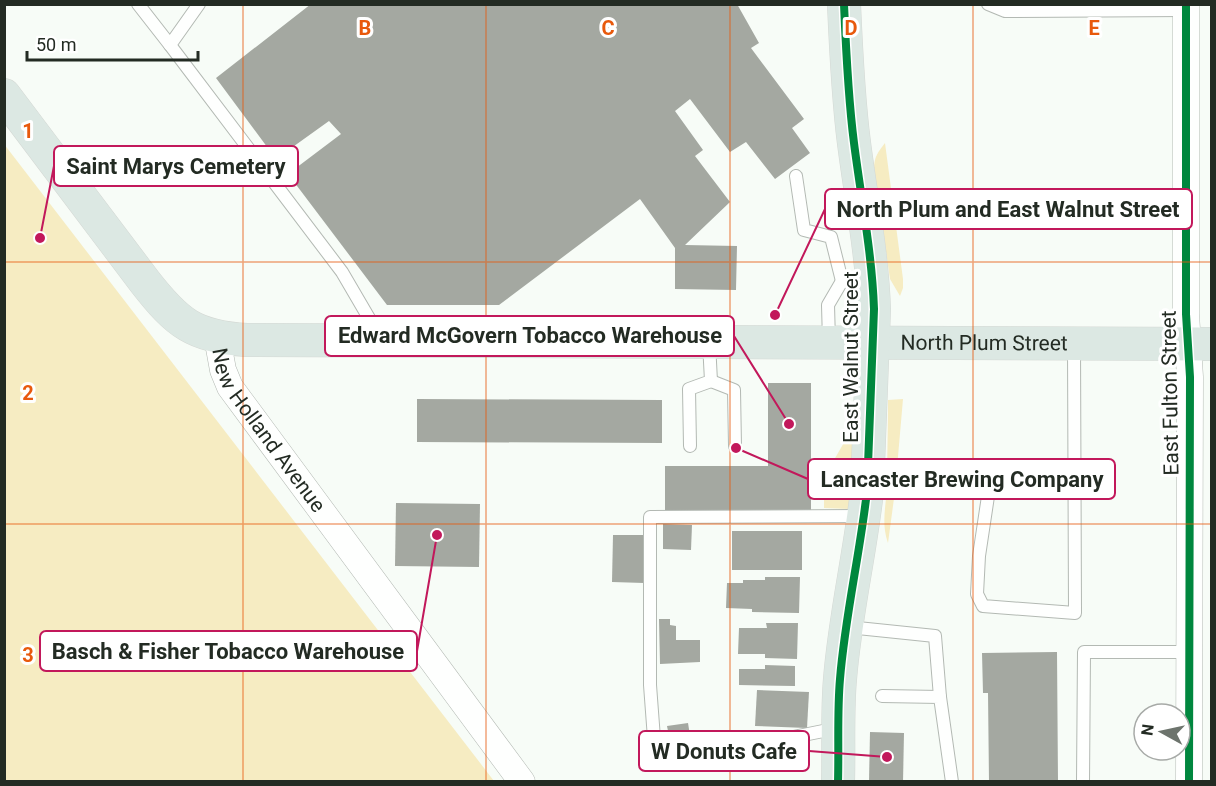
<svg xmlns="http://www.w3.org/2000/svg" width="1216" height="786" viewBox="0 0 1216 786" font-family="Roboto,sans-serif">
	<rect width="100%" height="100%" fill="#f7fcf7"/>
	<g fill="#f6ecc2">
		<path d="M885,143l18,136v9l-3,8 -10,-17 -16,-110c0,-12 4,-17 11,-26z"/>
		<path d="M4,144l490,637h-489z"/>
		<path d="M903,399l-8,92 -7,52c-7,-20 -2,-36 -1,-57 0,-28 1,-57 1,-86z"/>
		<path d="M858,403l-9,106 -25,-1v-18l3,-18 22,-38 4,-11z"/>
	</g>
	<g fill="#a4a8a1">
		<path d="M311,4h426l22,39 -8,5 53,71 -12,9 18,25 -35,26 -29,-37 -16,10 -40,-53 -15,12 28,39 -8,6 35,46 -45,43 52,1 -1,44 -61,-1v-41l-35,-49 -141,106h-112l-99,-131 53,-40 -12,-13 -53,38 -60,-81z"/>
		<path d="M768,383h43v129l-146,1v-47h103z"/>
		<path d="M417,399l245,1v43l-245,-1z"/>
		<path d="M396,503l84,1 -1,63 -84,-1z"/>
		<path d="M663,524l29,1 -1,25 -28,-1z"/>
		<rect x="732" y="531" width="70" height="39"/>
		<path d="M613,535h31v48l-32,-1z"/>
		<path d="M765,577h35l-1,36 -47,-1v-3l-26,-1 1,-25h16v-3h22z"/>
		<path d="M659,619h11v6l6,1v14h24v22l-40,2z"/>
		<path d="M766,623h32l-1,36 -32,-1v-4h-27l1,-26h28z"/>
		<path d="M1057,652l1,130h-69l-1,-89h-5l-1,-40z"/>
		<path d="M765,665l30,1v20l-56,-1v-16h26z"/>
		<path d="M757,690l52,2 -2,36 -52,-2z"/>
		<path d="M688,723l3,19 -20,4 -4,-20z"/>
		<path d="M870,732l34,1 -1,49h-34z"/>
	</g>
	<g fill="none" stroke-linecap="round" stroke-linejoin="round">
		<g stroke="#b3b9b3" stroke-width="14">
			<g id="lane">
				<path d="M138,4l32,41"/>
				<path d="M199,4l-29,41 172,227 38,65"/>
				<path d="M988,4l17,7 181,-1"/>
				<path d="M796,176l8,54 27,7 11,44 29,-1"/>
				<path d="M829,341l-1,-36 14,-24"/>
				<path d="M1074,345l1,268 -92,-7 -6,-12 2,-38 11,-73 84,-1"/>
				<path d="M711,381l23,9 1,56"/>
				<path d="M690,446l-1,-57 22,-8 -2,-38"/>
				<path d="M848,627l87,9 5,61"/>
				<path d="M882,696l58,1 12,85"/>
				<path d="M838,728l-182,37 -6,-80v-168l213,-1"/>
				<path d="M1083,782l1,-130h106"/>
			</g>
		</g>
		<g stroke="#b3b9b3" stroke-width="27">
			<g id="street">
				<path d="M1186,4v310l4,63 -1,405"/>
				<path id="s1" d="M217,337l6,33 7,17 292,395"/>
			</g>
		</g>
		<g stroke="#d4d8d4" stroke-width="34">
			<g id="primary">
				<path id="s2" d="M4,95l141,187c32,41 49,55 102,58l965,4"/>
				<path d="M838,782c1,-34 -1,-69 2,-103 5,-63 20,-125 27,-188l7,-182c-2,-56 -13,-111 -20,-166 -6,-46 -8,-92 -10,-139"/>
			</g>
		</g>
		<use href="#lane" stroke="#fefffe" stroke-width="12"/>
		<use href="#street" stroke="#fefffe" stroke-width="26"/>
		<use href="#primary" stroke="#dce8e3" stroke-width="33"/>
		<g stroke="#fff" stroke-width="11">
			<g id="cycleway">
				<path d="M1186,4v310l4,63 -1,405"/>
				<path d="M838,782c1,-34 -1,-69 2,-103 5,-63 20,-125 27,-188l7,-182c-2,-56 -13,-111 -20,-166 -6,-46 -8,-92 -10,-139"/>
			</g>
		</g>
		<use href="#cycleway" stroke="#00873e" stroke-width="8"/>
	</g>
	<path fill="none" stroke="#e8590c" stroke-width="1.5" stroke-opacity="0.55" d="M243,4v778M486,4v778M730,4v778M973,4v778M4,262h1208M4,524h1208"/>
	<g text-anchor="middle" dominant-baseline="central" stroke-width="6" stroke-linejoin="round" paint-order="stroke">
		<g font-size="21" fill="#232b23" stroke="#fff">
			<text stroke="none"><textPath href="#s2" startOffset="1094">North Plum Street</textPath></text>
			<text transform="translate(851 357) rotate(-90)">East Walnut Street</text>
			<text transform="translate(1170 393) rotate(-91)">East Fulton Street</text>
			<text stroke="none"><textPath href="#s1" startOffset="108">New Holland Avenue</textPath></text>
		</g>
	</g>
	<g font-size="20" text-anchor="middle" font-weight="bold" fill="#e8590c" stroke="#fff" stroke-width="6" stroke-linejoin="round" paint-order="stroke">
		<text x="365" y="35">B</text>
		<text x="608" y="35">C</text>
		<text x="851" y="35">D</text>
		<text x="1094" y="35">E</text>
		<text x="28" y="138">1</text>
		<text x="28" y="400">2</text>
		<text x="28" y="662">3</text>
	</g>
	<path fill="none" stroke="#c2185b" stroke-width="2" d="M40 238L54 166M775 315L825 209M789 424L734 336M736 448L808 479M437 535L417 651M887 757L809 751"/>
	<g fill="#c2185b" stroke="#fff" stroke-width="2">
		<circle cx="40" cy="238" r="6"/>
		<circle cx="775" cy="315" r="6"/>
		<circle cx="789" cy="424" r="6"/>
		<circle cx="736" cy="448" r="6"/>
		<circle cx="437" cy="535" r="6"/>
		<circle cx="887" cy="757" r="6"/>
	</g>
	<g fill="#fff" stroke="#c2185b" stroke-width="2">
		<rect x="54" y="146" width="244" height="40" rx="6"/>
		<rect x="825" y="189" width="367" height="40" rx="6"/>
		<rect x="325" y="316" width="409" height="40" rx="6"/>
		<rect x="808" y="459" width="307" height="40" rx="6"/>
		<rect x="40" y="631" width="377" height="40" rx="6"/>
		<rect x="639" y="731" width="170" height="40" rx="6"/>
	</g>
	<g font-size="22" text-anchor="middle" font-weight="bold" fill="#232b23">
		<text x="176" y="174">Saint Marys Cemetery</text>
		<text x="1008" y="217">North Plum and East Walnut Street</text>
		<text x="530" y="343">Edward McGovern Tobacco Warehouse</text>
		<text x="962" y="487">Lancaster Brewing Company</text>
		<text x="228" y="659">Basch &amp; Fisher Tobacco Warehouse</text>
		<text x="724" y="759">W Donuts Cafe</text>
	</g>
	<rect width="1216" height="786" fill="none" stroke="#232b23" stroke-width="12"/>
	<g transform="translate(1162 732) rotate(278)"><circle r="28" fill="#ffffff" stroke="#a7aaa7" stroke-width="1.5"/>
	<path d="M0-4.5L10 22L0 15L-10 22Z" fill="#6d746d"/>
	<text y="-9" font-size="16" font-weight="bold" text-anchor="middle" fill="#232b23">N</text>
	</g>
	<path d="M27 51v9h171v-9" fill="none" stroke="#232b23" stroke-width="3"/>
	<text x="36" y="51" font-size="18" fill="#232b23" stroke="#ffffff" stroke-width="4.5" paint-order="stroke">50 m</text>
</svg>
